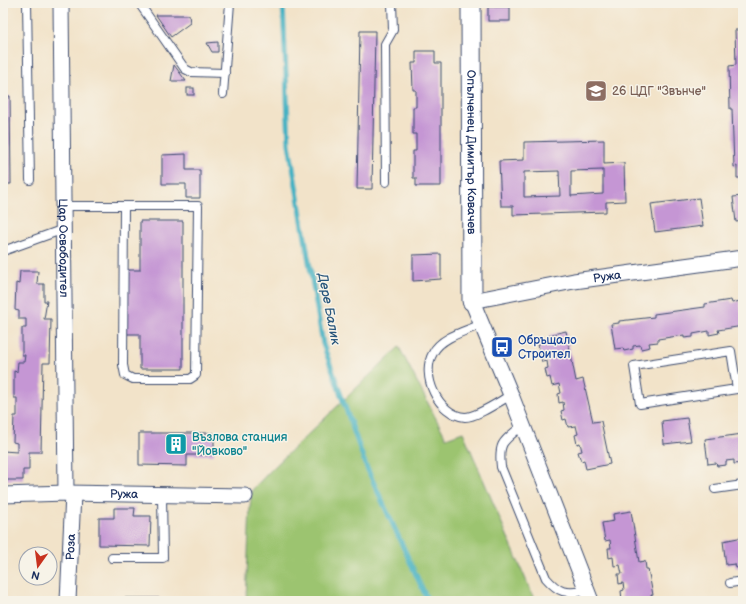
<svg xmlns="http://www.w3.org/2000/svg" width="746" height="604" viewBox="0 0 746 604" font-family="'Balsamiq Sans',sans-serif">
	<rect width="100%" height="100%" fill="#f7f3e8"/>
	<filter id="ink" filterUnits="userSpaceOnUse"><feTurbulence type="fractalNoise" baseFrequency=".025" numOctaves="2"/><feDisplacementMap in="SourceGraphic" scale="8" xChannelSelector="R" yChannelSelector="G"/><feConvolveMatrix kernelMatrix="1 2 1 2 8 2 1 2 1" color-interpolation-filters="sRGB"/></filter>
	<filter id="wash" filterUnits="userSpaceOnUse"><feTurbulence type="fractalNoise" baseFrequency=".012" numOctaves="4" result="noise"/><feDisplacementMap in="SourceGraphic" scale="16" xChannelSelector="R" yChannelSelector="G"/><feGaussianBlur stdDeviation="0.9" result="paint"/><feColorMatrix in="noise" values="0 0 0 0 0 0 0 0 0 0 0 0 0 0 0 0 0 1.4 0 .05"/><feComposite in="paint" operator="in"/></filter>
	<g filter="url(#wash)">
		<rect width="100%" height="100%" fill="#f2e3c9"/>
		<path fill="#9cc470" stroke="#5c7a67" d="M399,347l47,91 17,-6 72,169h-289l4,-95 2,-16 20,-21z"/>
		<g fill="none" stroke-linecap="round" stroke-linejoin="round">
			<path stroke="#46b2c3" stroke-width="5" d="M283,3l6,141 34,200 43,122 62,135"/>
		</g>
		<g id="blocks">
			<g fill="#c596d4" fill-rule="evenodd">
				<rect x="488" y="7" width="22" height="14"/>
				<path d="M156,15h33l1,8 -19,14z"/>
				<path d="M735,30h8v148h-6v-12l-3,1 -2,-58h-2l-1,-43 7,-1z"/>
				<path d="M360,31h15l-3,158h-15z"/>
				<path d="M218,42v10h-6l-5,-9z"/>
				<path d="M416,51h19v12h6v123h-25v-8h-3v-27h3v-17h-3v-27h3v-17h-3l-1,-27h4z"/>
				<path d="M174,65l12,16h-15z"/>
				<rect x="187" y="88" width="7" height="7"/>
				<path d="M3,96h7l1,88h-8z"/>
				<path d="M604,140v24l20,-1 1,38 -19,1v10l-93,3v-9h-12l-2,-45 25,-1v-18zM603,170v24l-32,2v-25zM559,171l1,25 -36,1v-25z"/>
				<path d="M186,154v16h14v28h-14v-14h-24v-29z"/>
				<path d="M743,196v25l-7,1 -3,-25z"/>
				<path d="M699,198l4,28 -48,6 -4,-28z"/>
				<path d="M140,221h43v148h-43v-35h-15v-64h15z"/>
				<path d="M441,254v25l-28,2v-26z"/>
				<path d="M20,271h18l-1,13h7v17h3l-3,18h7l-1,44h-7l-2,89h-12v18h-6v10h-20v-29l14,1v-9l-4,-1 1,-26h3v-18h-3v-27l3,1 1,-10h6l1,-7h-3v-27h4v-9h-7v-8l-4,-1 1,-27 3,1z"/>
				<path d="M731,300l1,3 8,-2 3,25 -25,4 1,3 -10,2v-4l-16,3v3l-9,1v-3l-26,4v3l-9,1 1,4 -9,2 -1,-4 -7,1v3l-9,2 -1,-3 -8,1 -4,-25 8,-1v-2l35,-4v-3l51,-7v-3z"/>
				<path d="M566,331l10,50 7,-2 10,43 8,-1 9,43 -24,5 -2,-9 -3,1 -3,-9 4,-1 -2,-8 -3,1 -2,-9 3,-1 -2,-8 -8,1 -2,-8 -3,1 -2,-9 3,-1 -1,-8 -4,1 -1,-9 3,-1 -2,-9 -7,2 -2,-9 -3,1 -2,-9 3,-1 -1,-7 -5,1 -4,-18 12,-3 -1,-6z"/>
				<path d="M687,418l4,23 -27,3 -2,-23z"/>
				<path d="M139,433h75v22h-27v11l-48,-1z"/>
				<path d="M743,434v29l-9,1v-4l-8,1v4l-9,1 -1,-3 -8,1 -3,-25z"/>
				<path d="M114,508h21l-1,8h17l-1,30 -51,-1v-27h15z"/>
				<path d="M631,511l8,51 6,-1 1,8h2l5,26h-2l1,6 -30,-1 -1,-9 3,-1 -1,-7 -4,1 -1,-10h4l-2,-9 -6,1 -1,-9 -4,1 -1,-10h3l-1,-8 -5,1 -3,-18 12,-2 -1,-7z"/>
				<path d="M743,537v29l-7,2 -1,-4 -9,1 -3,-24z"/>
				<rect x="103" y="598" width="57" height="3"/>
			</g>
		</g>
	</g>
	<g filter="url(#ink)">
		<use href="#blocks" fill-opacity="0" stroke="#3b4a6e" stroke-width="1"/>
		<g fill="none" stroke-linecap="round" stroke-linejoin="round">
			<g stroke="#3b4a6e" stroke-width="10">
				<g id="service">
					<path d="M27,3l3,177"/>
					<path d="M139,3l46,66 6,3 34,1"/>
					<path d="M223,94l7,-91"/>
					<path d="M386,182l-1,-138 8,-14 -1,-27"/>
					<path d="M64,206h134l-2,169 -6,4h-57l-8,-4 -2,-10 1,-159"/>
					<path d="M3,251l61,-22"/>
					<path d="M482,324c-16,7 -41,13 -49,29 -13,22 5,62 32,64 12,0 35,-16 46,-22"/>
					<path d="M737,389l-6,-38 -97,15 6,38 103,-16"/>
					<path d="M523,425c-19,16 -25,16 -22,42l45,111c15,17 20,15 41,13"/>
					<path d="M715,489l28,-4"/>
					<path d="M112,558h51l-1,-63"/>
					<path d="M730,583l13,-2"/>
				</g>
			</g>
			<g stroke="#3b4a6e" stroke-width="17">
				<g id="minor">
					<path id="s1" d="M61,3l5,490"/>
					<path id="s2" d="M3,495l63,-2 179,3"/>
					<path id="s3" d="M68,601l5,-107"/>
					<path id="s4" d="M591,601l-80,-206 -39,-94 102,-20 169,-23"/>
				</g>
			</g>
			<g stroke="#3b4a6e" stroke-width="21">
				<g id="tertiary">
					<path id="s5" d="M471,3l1,298"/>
				</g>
			</g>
			<use href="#service" stroke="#fff" stroke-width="8"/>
			<use href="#minor" stroke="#fff" stroke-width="15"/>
			<use href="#tertiary" stroke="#fff" stroke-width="19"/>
		</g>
	</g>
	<defs>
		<g id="school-square" transform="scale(1.15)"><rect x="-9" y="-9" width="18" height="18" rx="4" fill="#8d6e63" stroke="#f7f3e8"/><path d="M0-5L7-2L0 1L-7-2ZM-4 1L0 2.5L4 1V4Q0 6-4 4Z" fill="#fff"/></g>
		<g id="bus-square" transform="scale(1.15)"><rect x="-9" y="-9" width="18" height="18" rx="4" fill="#1a4fb4" stroke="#f7f3e8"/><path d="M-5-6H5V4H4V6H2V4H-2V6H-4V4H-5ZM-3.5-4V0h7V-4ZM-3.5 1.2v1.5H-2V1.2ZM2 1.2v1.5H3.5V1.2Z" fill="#fff"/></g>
		<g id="building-square" transform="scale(1.15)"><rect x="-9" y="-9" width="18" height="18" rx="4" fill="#0f9aa8" stroke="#f7f3e8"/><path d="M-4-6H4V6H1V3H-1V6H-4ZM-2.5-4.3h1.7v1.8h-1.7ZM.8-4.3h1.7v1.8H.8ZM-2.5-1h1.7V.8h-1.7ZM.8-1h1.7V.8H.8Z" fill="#fff"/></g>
	</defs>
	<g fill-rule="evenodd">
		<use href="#school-square" x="596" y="91"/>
		<use href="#bus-square" x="502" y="347"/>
		<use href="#building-square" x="176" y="444"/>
	</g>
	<g text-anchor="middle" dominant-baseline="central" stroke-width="3" stroke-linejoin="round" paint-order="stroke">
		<g font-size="12" fill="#785e54" stroke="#f7f3e8" text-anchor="start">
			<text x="612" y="91">26 ЦДГ "Звънче"</text>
		</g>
		<g font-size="12" fill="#1b2f5e" stroke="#f7f3e8">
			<text stroke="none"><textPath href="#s5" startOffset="149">Опълченец Димитър Ковачев</textPath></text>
			<text stroke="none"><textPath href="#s1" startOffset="245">Цар Освободител</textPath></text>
			<text stroke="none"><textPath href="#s4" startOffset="460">Ружа</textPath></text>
			<text stroke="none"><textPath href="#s2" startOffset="121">Ружа</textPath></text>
			<text stroke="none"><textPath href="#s3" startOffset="54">Роза</textPath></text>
		</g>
		<g font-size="12" fill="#164399" stroke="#f7f3e8" text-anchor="start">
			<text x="518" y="340">Обръщало<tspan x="518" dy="14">Строител</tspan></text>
		</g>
		<g font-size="12" fill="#0d838f" stroke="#f7f3e8" text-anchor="start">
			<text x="192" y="437">Възлова станция<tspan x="192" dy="14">"Йовково"</tspan></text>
		</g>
		<g font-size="13" font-style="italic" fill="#28567c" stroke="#f7f3e8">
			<text transform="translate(329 309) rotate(79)">Дере Балик</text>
		</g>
	</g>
	<rect width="746" height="604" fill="none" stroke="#f7f3e8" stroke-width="16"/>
	<g transform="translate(38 566) rotate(194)"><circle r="19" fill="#f7f3e8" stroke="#9fa5b1"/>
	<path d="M0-3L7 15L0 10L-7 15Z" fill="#c8321e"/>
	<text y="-6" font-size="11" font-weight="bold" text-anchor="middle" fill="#1b2f5e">N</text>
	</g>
</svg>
